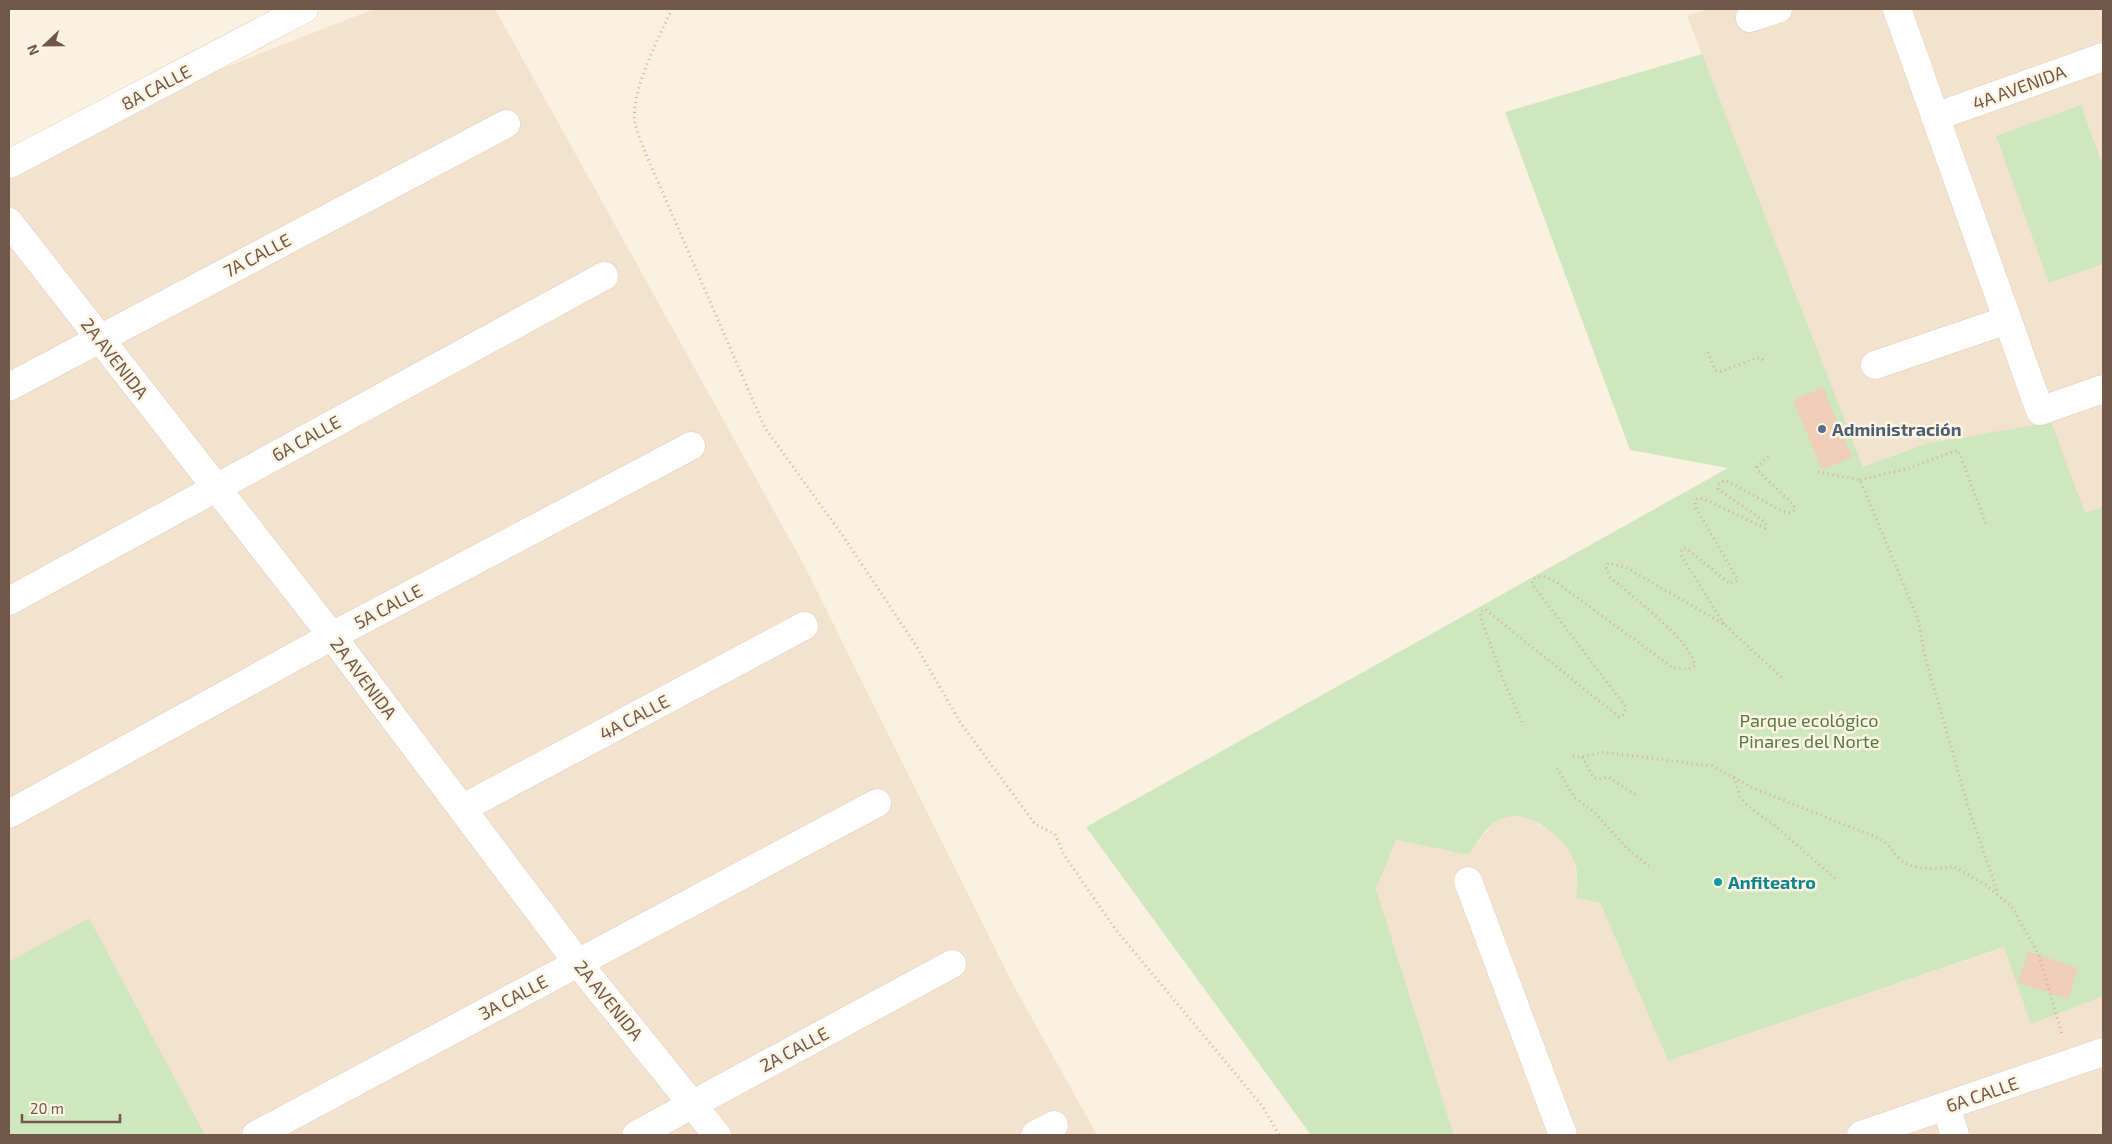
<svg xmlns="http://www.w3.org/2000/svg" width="2112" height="1144" viewBox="0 0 2112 1144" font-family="'Exo 2',sans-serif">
	<rect width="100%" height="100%" fill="#fbf1e0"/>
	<g fill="#f2e2ce">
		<path d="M374,9h121l309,556 206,414 87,156h-1088v-983z"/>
		<path d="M1707,9h396v498l-17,6 -161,-69 -62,24 -176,-452z"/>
		<path d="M1512,815l18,4 24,14 15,17 6,14 2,17 -1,17 24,5 68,158 435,-147v221h-649l-78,-246 20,-49 72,15 25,-32z"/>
	</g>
	<g fill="#cfe7bf">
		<path d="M1702,54l161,413 62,-23 126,-22 34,91 18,-6v489l-72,28 -27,-77 -336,114 -68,-158 -24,-5c1,-12 2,-24 -1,-35 -8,-22 -37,-47 -62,-47 -5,0 -14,4 -18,6 -9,5 -20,25 -27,33l-72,-15 -20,49 78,246h-143l-225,-308 642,-359 -98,-18 -125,-338z"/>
		<path d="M2081,105l22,62v97l-54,19 -53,-147z"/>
		<path d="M89,918l116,217h-196v-173z"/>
	</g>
	<g fill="#efcfb8">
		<path d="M1823,387l29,70 -30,13 -29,-70z"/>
		<path d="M2028,951l50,17 -10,31 -50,-16z"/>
	</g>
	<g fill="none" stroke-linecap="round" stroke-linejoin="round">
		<g stroke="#decdbc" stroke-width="29">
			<g id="minor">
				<path d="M1897,9l143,402 63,-22"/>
				<path d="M1750,18l28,-9"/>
				<path d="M1935,117l168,-60"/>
				<path d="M9,164l295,-155"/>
				<path d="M9,222l323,414 246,327 139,172"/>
				<path d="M1875,365l132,-45"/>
				<path d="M9,387l497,-263"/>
				<path d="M9,601l595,-325"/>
				<path d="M463,808l341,-182"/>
				<path d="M9,814l323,-178 359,-190"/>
				<path d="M1468,881l95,254"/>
				<path d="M1946,1106l9,29"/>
				<path d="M256,1135l621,-332"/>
				<path d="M636,1135l316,-171"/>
				<path d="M1035,1135l19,-10"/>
				<path d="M1861,1135l242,-83"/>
			</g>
		</g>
		<g stroke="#d3b29c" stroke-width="3" stroke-dasharray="1 4" stroke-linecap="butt">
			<path d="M672,9c-13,27 -42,84 -37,114 2,9 7,20 10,29l120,276 78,108 72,108 45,78 75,102 20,10 9,21 52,75 147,177 16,28"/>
			<path d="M1708,352l7,18 4,2 37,-14h5l4,5"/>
			<path d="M1818,472l42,8 58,139 7,38 44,153 29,83"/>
			<path d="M1860,480l49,-12 49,-18 28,74"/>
			<path d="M1724,624l-43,-69v-5l5,-2 44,36 8,-4 -42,-72 -1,-6 3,-4 6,1 61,29 2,-2 -2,-4 -47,-33v-4l7,-5 59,32 6,1 5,-3 -1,-5 -36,-34 -1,-4 14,-13"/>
			<path d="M1522,722l-17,-38 -24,-65 -1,-7 5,-3 129,104 5,4 4,-2 3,-8 -94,-123 1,-5c9,-5 15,-1 23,3l117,86 16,1 6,-3c-3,-25 -65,-71 -85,-89l-4,-10 2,-4 17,4 99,57 58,54"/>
			<path d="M1573,756l9,1 20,-5 110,14 41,22 125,50c13,7 12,12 22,21 13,12 37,11 53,7l33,19 26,22 27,48 23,79"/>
			<path d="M1582,757l12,21 5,1 9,-2 29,19"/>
			<path d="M1557,768l17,29 19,14 34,37 24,20"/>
			<path d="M1734,777l6,20 8,9 26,19 64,56"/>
		</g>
		<use href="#minor" stroke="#fff" stroke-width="28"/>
	</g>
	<circle fill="#5c6f8a" stroke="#fef5e5" stroke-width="2" cx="1822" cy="429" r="5"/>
	<circle fill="#0f9aa8" stroke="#fef5e5" stroke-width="2" cx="1718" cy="882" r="5"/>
	<g text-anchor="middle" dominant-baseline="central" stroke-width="5" stroke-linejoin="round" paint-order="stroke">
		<g font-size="18" fill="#705748" stroke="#fef5e5">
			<text transform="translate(156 87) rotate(-28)">8A CALLE</text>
			<text transform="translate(2019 87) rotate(-20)">4A AVENIDA</text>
			<text transform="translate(257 255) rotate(-28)">7A CALLE</text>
			<text transform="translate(115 358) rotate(52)">2A AVENIDA</text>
			<text transform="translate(306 438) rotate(-29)">6A CALLE</text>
			<text transform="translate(388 606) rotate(-28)">5A CALLE</text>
			<text transform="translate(364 678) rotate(53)">2A AVENIDA</text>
			<text transform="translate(634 717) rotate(-28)">4A CALLE</text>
			<text transform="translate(513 997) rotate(-28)">3A CALLE</text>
			<text transform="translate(609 1000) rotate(51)">2A AVENIDA</text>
			<text transform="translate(794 1049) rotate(-28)">2A CALLE</text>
			<text transform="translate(1982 1094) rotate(-19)">6A CALLE</text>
		</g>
		<g font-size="18" font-weight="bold" fill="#4e5e75" stroke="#fef5e5" text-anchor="start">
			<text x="1832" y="429">Administración</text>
		</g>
		<g font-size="18" fill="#547b44" stroke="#fef5e5">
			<text x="1809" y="720">Parque ecológico<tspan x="1809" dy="21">Pinares del Norte</tspan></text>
		</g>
		<g font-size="18" font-weight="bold" fill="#0d838f" stroke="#fef5e5" text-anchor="start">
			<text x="1728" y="882">Anfiteatro</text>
		</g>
	</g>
	<rect width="2112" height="1144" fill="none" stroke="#705748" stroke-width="20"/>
	<g transform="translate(45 45) rotate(248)" stroke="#fef5e5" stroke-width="4" paint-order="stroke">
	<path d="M0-4L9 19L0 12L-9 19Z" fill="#705748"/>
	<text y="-8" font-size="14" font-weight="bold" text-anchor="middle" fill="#705748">N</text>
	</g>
	<path d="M22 1114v8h98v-8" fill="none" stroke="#705748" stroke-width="2.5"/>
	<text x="30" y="1114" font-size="15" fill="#705748" stroke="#fef5e5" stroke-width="4" paint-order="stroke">20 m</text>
</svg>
